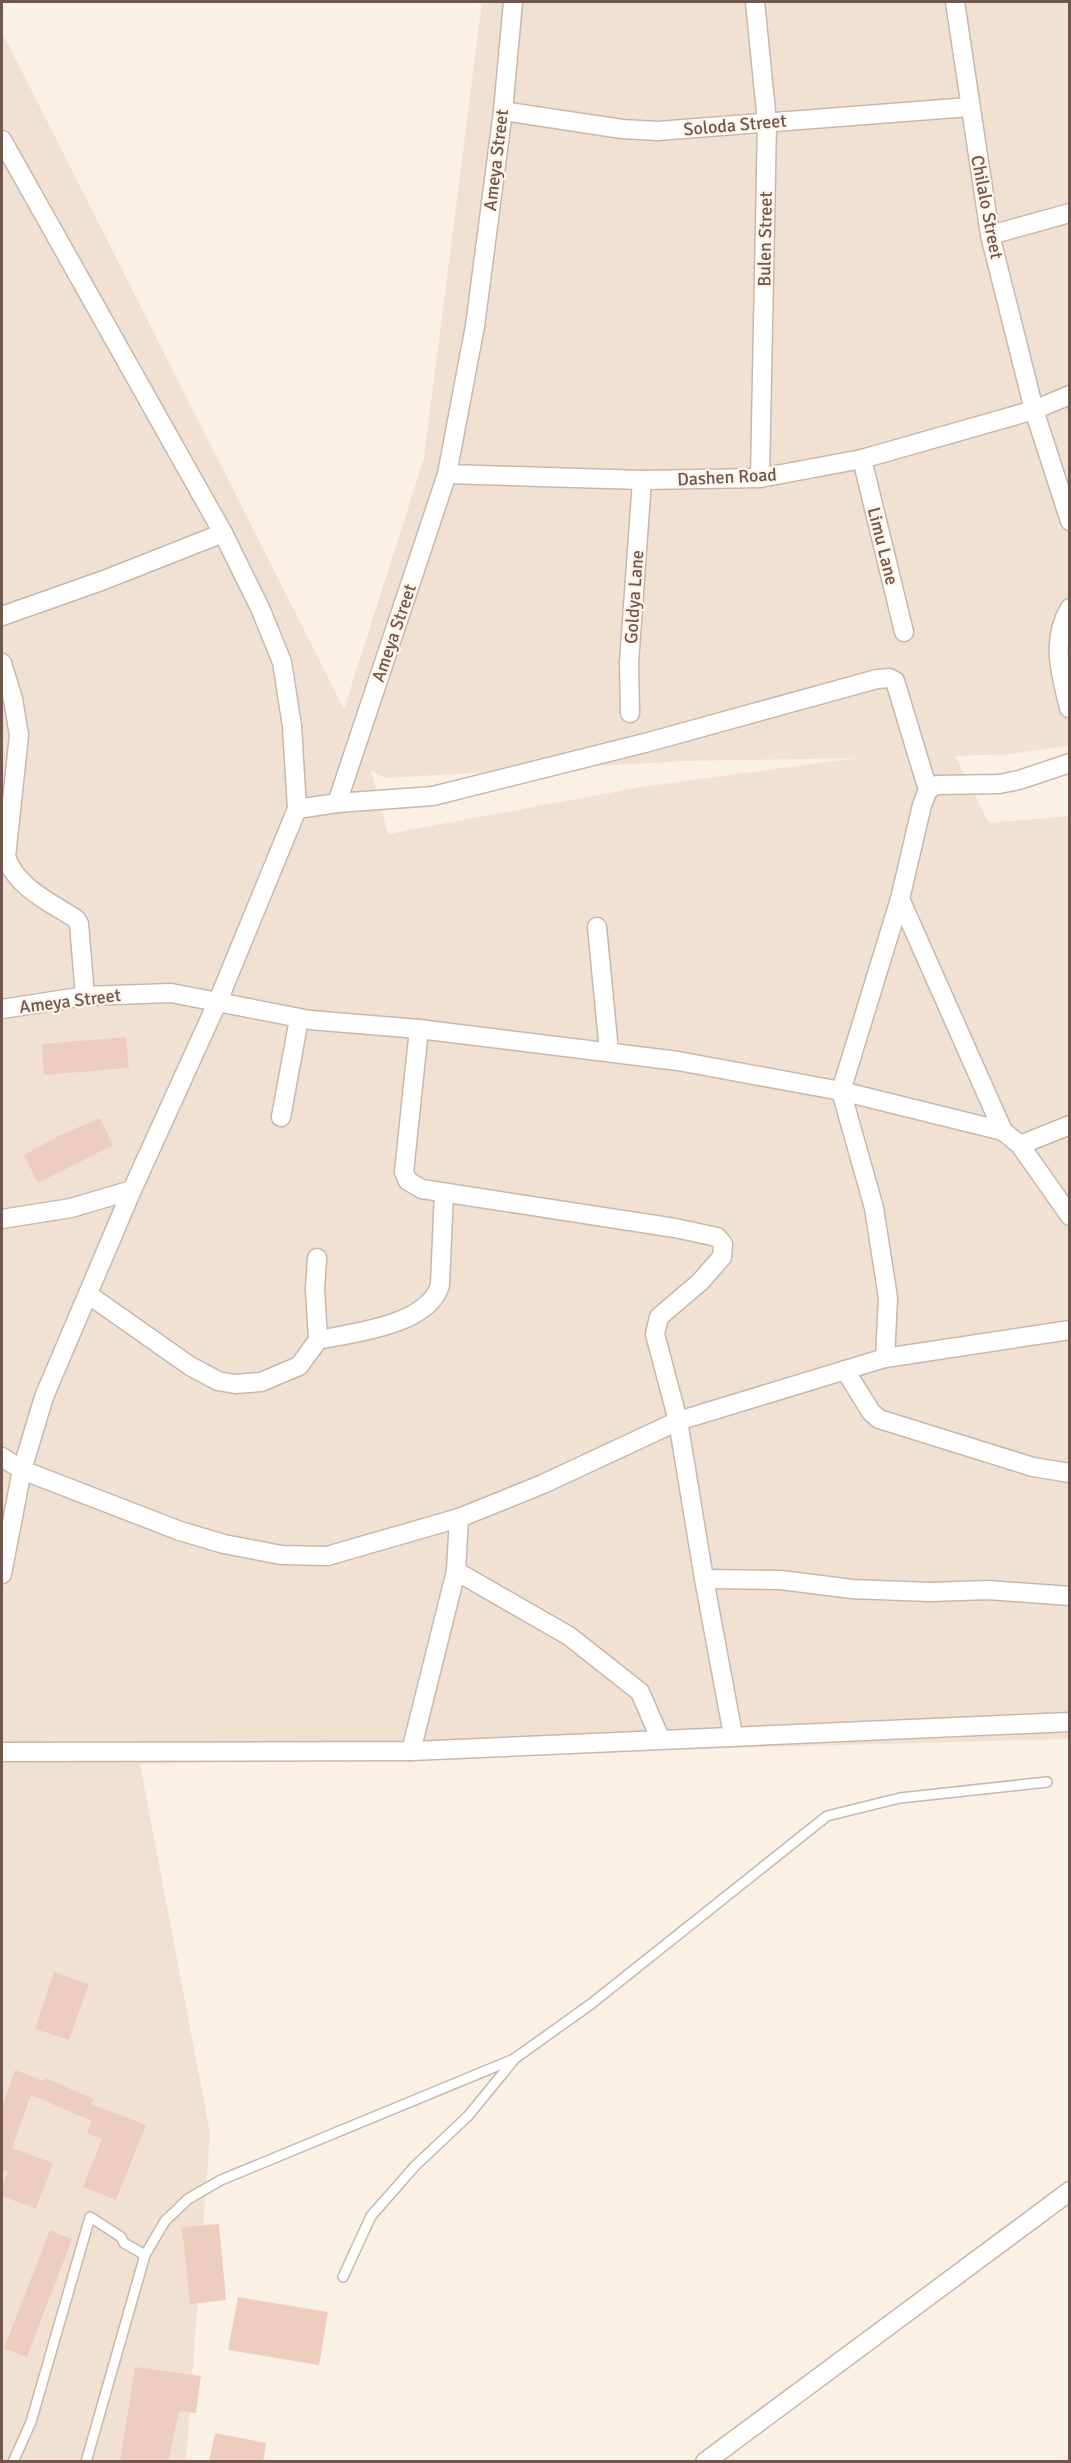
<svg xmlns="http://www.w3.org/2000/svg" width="1071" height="2463" viewBox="0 0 1071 2463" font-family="Signika,sans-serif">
	<rect width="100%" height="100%" fill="#faf0e4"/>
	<path fill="#f1e1d3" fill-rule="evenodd" d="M482,2h587v743l-58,9 -56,2 34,67 80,-7v923l-929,25 70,369 -24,328h-184v-2429l342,677 80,-251zM857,758l-216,29 -253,47 -17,-63 15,7 299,-17z"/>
	<g fill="#edcebe">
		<path d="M126,1037l3,31 -85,7 -2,-31z"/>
		<path d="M100,1118l13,27 -75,38 -14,-28 34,-19z"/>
		<path d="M54,1972l35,12 -20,56 -34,-11z"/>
		<path d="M15,2070l29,11 1,-3 49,21 -3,5 55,21 -30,75 -33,-13 19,-48 -15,-6 5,-12 -61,-26 -19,53 41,15 -17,46 -34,-13v-8l6,-17h-6v-63z"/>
		<path d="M219,2224l7,76 -36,4 -8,-77z"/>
		<path d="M50,2230l22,9 -45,118 -23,-9z"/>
		<path d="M238,2297l90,15 -9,53 -91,-15z"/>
		<path d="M135,2367l66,9 -5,37 -17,-2 -11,51h-48z"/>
		<path d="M215,2433l51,10 -3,19h-54z"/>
	</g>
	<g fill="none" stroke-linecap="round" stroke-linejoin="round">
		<g stroke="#cab7ab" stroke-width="12">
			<g id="service">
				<path d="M145,2255l20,-34 23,-22 33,-19 293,-121 77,-55 236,-188 73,-18 147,-16"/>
				<path d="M343,2277l28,-61 44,-50 53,-50 45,-55"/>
				<path d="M13,2462l18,-40 59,-205 31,20 3,6 21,12 -59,207"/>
			</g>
		</g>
		<g stroke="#cab7ab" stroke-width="21">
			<g id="minor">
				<path d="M755,2l12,120 -7,356"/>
				<path d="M955,2l35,233 44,175 36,111"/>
				<path d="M503,111l119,18 36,2 311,-24"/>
				<path d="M2,140l221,393 37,75 22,54 10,64 5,83 -79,192 -86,189 -88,207 -22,73 -20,104"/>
				<path d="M990,235l80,-22"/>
				<path d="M862,459l42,173"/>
				<path d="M447,474l195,6 118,-2 102,-19 172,-49 36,-15"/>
				<path d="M2,616l102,-36 119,-47"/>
				<path d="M2,663l11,36 6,36 -13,122c11,31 44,45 70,62l3,5 6,72"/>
				<path d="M1069,708c-8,-34 -19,-67 1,-100"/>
				<path d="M630,713l-1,-50 13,-183"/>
				<path d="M337,803l96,-7 212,-53 232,-64 12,-1 6,3 33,109"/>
				<path d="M297,809l40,-6 110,-329 28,-148 28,-215 10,-109"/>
				<path d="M900,899l103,232"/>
				<path d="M597,927l12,124"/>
				<path d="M2,1009l83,-13 86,-3 139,27 109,9 259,32 163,30 162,40 17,14 50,71"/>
				<path d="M419,1029l-15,143 4,9 14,8 253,39 42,9 6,7 -1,13 -22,25 -41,35 -4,17 23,87 26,158 29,156"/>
				<path d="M281,1117l18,-98"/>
				<path d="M1020,1145l50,-20"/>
				<path d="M2,1219l69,-11 61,-18"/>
				<path d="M317,1258l-2,31 3,51"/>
				<path d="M89,1295l101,71 28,15 17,3 26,-2 38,-16 19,-26c35,-7 111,-15 122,-55l4,-92"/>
				<path d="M885,1358l3,-60 -14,-90 -33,-117 59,-192 22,-94 6,-15 9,-5 62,-1 20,-4 51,-17"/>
				<path d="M845,1370l26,42 8,7 154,48 37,6"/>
				<path d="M2,1457l20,13 158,61 44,13 57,11 46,1 132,-38 84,-34 135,-63 207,-63 185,-28"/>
				<path d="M456,1571l113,65 71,56 20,46"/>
				<path d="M704,1579l77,1 71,9 78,3 58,-2 82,6"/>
				<path d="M411,1751l45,-180 3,-53"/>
				<path d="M2,1752l409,-1 659,-29"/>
				<path d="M705,2462l365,-271"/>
			</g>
		</g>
		<use href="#service" stroke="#fff" stroke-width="9"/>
		<use href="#minor" stroke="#fff" stroke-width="18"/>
	</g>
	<g text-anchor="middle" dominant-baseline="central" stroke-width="4.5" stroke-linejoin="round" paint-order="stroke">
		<g font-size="18" fill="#70564c" stroke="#fdf4ea">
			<text transform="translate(735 125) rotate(-5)">Soloda Street</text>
			<text transform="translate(496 160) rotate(-83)">Ameya Street</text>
			<text transform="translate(987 207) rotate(79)">Chilalo Street</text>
			<text transform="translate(765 239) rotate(-89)">Bulen Street</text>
			<text transform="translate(727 477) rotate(-3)">Dashen Road</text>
			<text transform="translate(883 546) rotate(76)">Limu Lane</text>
			<text transform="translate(634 597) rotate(-86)">Goldya Lane</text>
			<text transform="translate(394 633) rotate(-71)">Ameya Street</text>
			<text transform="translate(70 1001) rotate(-7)">Ameya Street</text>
		</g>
	</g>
	<rect width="1071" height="2463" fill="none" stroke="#70564c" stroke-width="6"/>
</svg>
